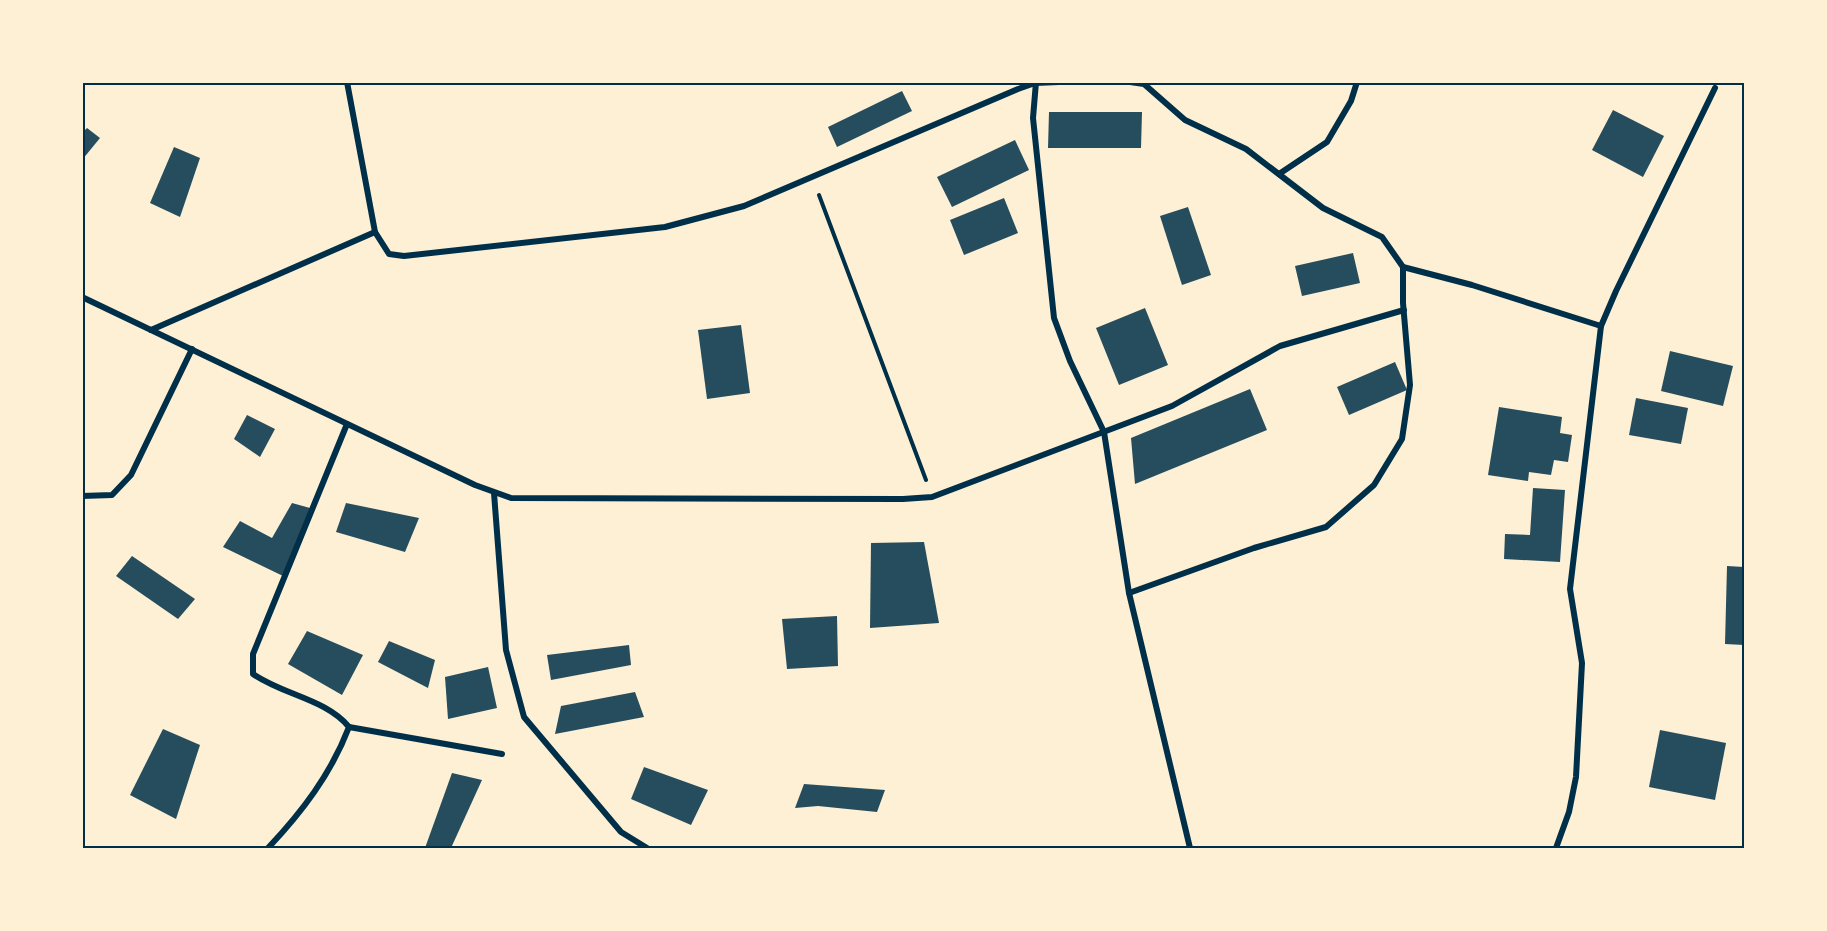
<svg xmlns="http://www.w3.org/2000/svg" width="1827" height="931" viewBox="0 0 1827 931" font-family="Roboto,sans-serif">
	<rect width="100%" height="100%" fill="#fdf0d5"/>
	<g fill="#264d5e">
		<path d="M902,91l10,20 -75,36 -9,-20z"/>
		<path d="M1613,110l51,26 -21,41 -51,-27z"/>
		<path d="M1049,112h93l-1,36h-93z"/>
		<path d="M87,128l13,10 -18,22v-27z"/>
		<path d="M1015,140l14,30 -77,37 -15,-30z"/>
		<path d="M174,147l26,11 -20,59 -30,-14z"/>
		<path d="M1004,198l14,35 -54,22 -14,-35z"/>
		<path d="M1188,207l23,68 -29,10 -22,-69z"/>
		<path d="M1353,253l7,30 -58,13 -7,-30z"/>
		<path d="M1145,308l23,57 -49,20 -23,-57z"/>
		<path d="M741,325l9,68 -43,6 -9,-69z"/>
		<path d="M1670,351l63,15 -10,40 -62,-15z"/>
		<path d="M1395,362l12,28 -58,25 -12,-28z"/>
		<path d="M1250,389l17,41 -132,54 -4,-46z"/>
		<path d="M1636,398l52,10 -7,36 -52,-9z"/>
		<path d="M1499,407l63,10 -2,16 12,2 -4,27 -14,-2 -3,15 -22,-3 -1,9 -40,-6z"/>
		<path d="M247,415l28,14 -15,28 -26,-18z"/>
		<path d="M1533,488l32,2 -5,72 -56,-3 1,-25 25,1z"/>
		<path d="M292,503l18,5 -27,68 -60,-29 17,-26 32,17z"/>
		<path d="M346,503l73,15 -14,34 -69,-20z"/>
		<path d="M924,542l15,81 -69,5 1,-85z"/>
		<path d="M132,556l63,43 -17,20 -62,-43z"/>
		<path d="M1727,566l17,1v78l-19,-1z"/>
		<path d="M837,616l1,50 -51,3 -5,-50z"/>
		<path d="M307,631l56,24 -21,40 -54,-31z"/>
		<path d="M389,641l46,19 -7,28 -50,-26z"/>
		<path d="M629,645l2,20 -80,15 -4,-25z"/>
		<path d="M488,667l9,41 -49,11 -3,-42z"/>
		<path d="M635,692l9,25 -89,17 6,-28z"/>
		<path d="M163,729l37,16 -24,74 -46,-24z"/>
		<path d="M1660,730l66,13 -11,57 -66,-13z"/>
		<path d="M644,767l64,23 -17,35 -60,-26z"/>
		<path d="M452,773l30,7 -31,68h-26z"/>
		<path d="M804,784l81,6 -8,22 -59,-6 -23,2z"/>
	</g>
	<g fill="none" stroke-linecap="round" stroke-linejoin="round">
		<path stroke="#003049" stroke-width="4" d="M819,195l107,285"/>
		<g stroke="#003049" stroke-width="6">
			<path d="M347,82l28,150 14,22 15,2 261,-29 79,-21 274,-117 17,-6 24,-1"/>
			<path d="M1036,82l-3,36 21,200 16,43 34,71 25,161 61,255"/>
			<path d="M1279,174l48,-32 24,-41 6,-19"/>
			<path d="M1403,267l69,18 129,41"/>
			<path d="M82,297l393,188 36,13 392,1 29,-2 240,-91 108,-60 124,-36"/>
			<path d="M151,330l224,-98"/>
			<path d="M494,493l12,157 18,67 97,115 26,16"/>
			<path d="M82,496l30,-1 19,-20 61,-126"/>
			<path d="M1129,593l125,-45 72,-21 48,-42 28,-46 8,-54 -7,-82v-36l-21,-30 -59,-29 -77,-59 -61,-29 -41,-36 -14,-2"/>
			<path d="M349,727l153,27"/>
			<path d="M268,848c34,-36 63,-74 81,-121 -23,-28 -66,-32 -96,-53v-20l94,-230"/>
			<path d="M1556,848l13,-36 7,-35 6,-114 -12,-74 31,-263 15,-35 99,-203"/>
		</g>
	</g>
	<rect width="1827" height="931" fill="none" stroke="#fdf0d5" stroke-width="168"/>
	<rect x="84" y="84" width="1659" height="763" fill="none" stroke="#003049" stroke-width="2"/>
</svg>
